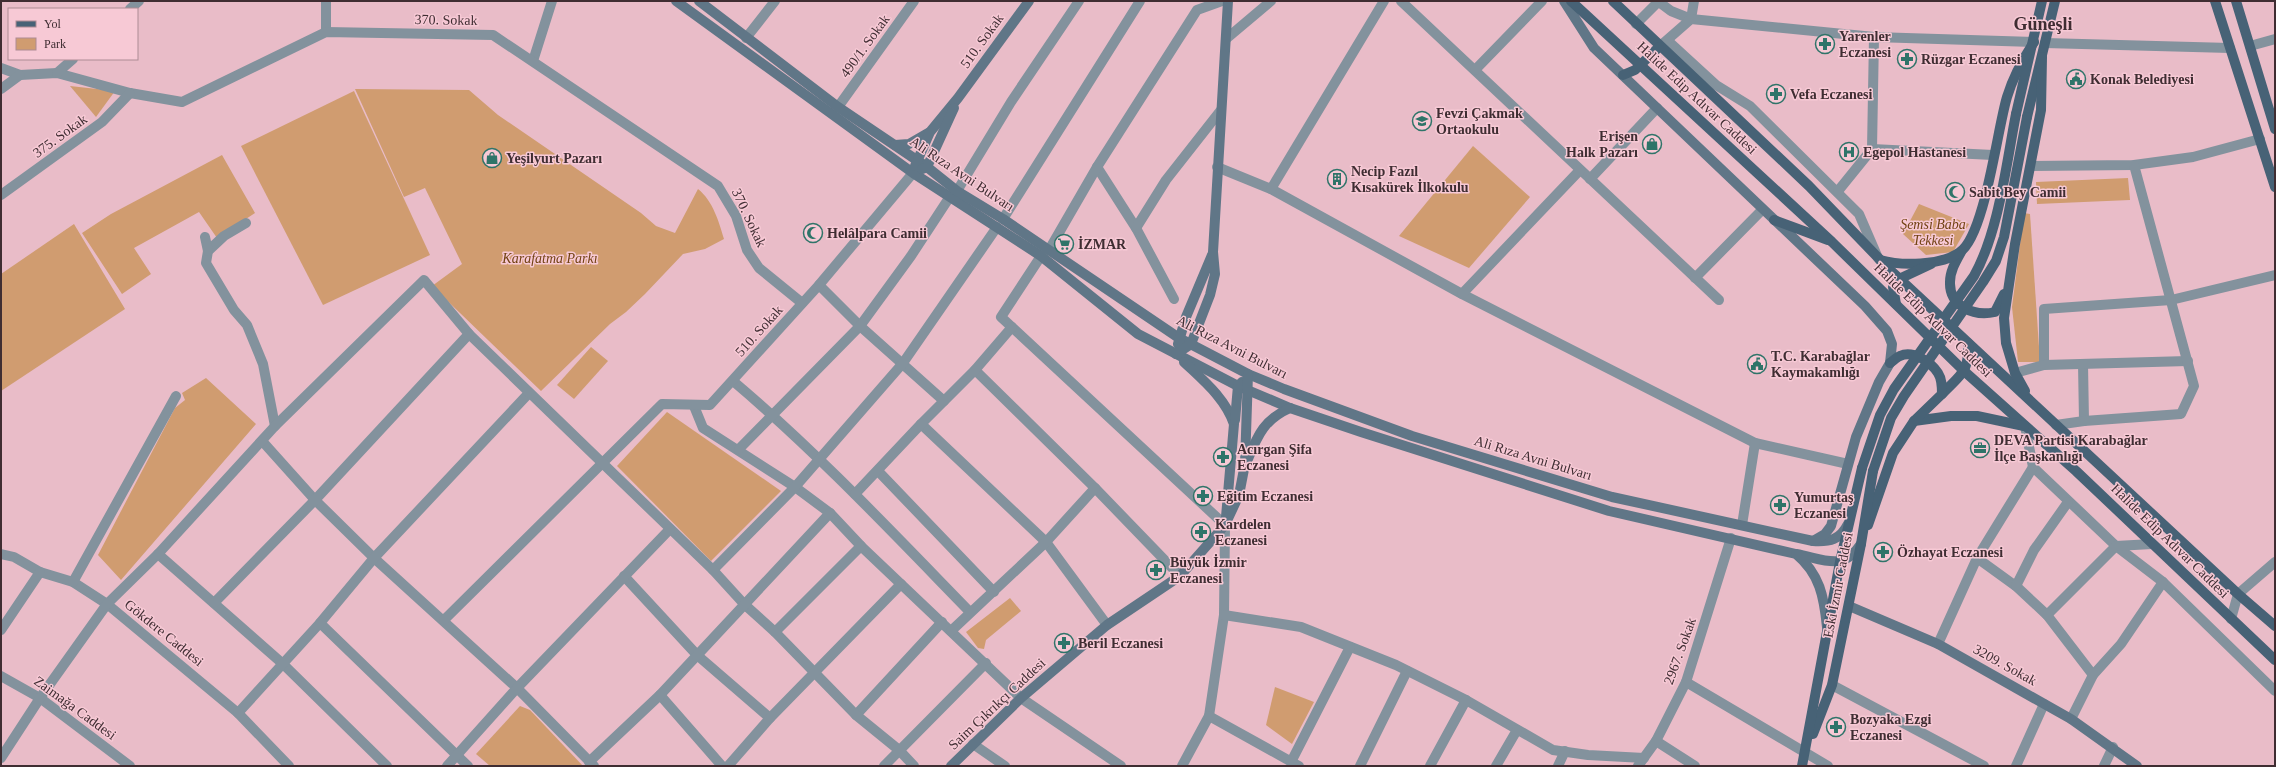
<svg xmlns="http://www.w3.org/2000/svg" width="2276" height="767" viewBox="0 0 2276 767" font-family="Georgia,serif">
	<rect width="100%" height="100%" fill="#e9bcc8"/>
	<g fill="#d09c70">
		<path d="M70,86l45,5 -19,26z"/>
		<path d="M355,89l114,1 29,25 143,98 15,13 19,7 23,-44c15,12 21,33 26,50l-19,10 -22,5 -38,40 -19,18 -16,12 -69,67 -109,-105 30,-22 -37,-76 -21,9z"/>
		<path d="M354,91l76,164 -107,50 -82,-159z"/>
		<path d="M1473,146l57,51 -61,71 -70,-32z"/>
		<path d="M222,155l33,58 -38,25 -18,-26 -65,36 17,26 -29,20 -40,-61 29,-19z"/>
		<path d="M2128,178l2,22 -93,4 -1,-22z"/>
		<path d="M1919,204l50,20 -16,28 -27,3 -23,-21z"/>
		<path d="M2024,213l6,1 10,148h-22l-6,-55z"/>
		<path d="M74,224l51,85 -124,82v-117z"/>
		<path d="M591,347l17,14 -34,38 -17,-14z"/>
		<path d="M206,378l50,46 -135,156 -23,-25 77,-147 10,-8 -3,-7z"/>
		<path d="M667,412l114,79 -70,70 -94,-95z"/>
		<path d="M1010,598l11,13 -35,29 -2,9 -6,-1 -12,-16z"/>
		<path d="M1275,687l39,15 -22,42 -26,-19z"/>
		<path d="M520,706l10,4 53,56h-93l-14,-12z"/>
	</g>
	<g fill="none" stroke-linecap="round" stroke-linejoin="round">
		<g stroke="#83929d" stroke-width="10">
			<path d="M1401,1l318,299"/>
			<path d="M1659,2l12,9 20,8 3,-18"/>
			<path d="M130,9l9,-8"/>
			<path d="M1636,24l23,-23"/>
			<path d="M326,32v-31"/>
			<path d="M746,38l29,-37"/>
			<path d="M1226,39l45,-38"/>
			<path d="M1668,41l48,44 34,21 109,108 19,44"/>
			<path d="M2045,43l185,5"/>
			<path d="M2250,46l25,-7"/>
			<path d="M1659,47l32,-28 183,18 160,5"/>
			<path d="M533,61l19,-60"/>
			<path d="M1,68l19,7 37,-2 73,20 52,9 144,-70 167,3 225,151 18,30 11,34 12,18 43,35"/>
			<path d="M1475,70l67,-69"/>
			<path d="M57,73l16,-14"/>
			<path d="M1,89l19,-14"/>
			<path d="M838,107l76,-106"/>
			<path d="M1872,149l2,-112"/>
			<path d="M2031,166l103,-1 59,-8 67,-18"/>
			<path d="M1097,167l39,61 38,71"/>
			<path d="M1217,167l54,22 191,105 293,149 93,21"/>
			<path d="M1590,179l67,-71"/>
			<path d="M1271,189l113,-188"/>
			<path d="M957,191l54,-89 68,-101"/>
			<path d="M1838,191l34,-42 121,6"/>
			<path d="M1,195l101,-73 28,-29"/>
			<path d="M1003,219l137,-218"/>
			<path d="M246,223l-22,13 -16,15 -2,12 28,47 13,15 16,39 12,62"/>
			<path d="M1136,228l30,-48 55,-70"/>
			<path d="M205,237l3,14"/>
			<path d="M1049,250l48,-83 100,-157 25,-9"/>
			<path d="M1041,256l-40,61 224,208 -1,90 -15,101 -27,50"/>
			<path d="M1695,278l67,-68"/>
			<path d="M819,285l41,41 84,75"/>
			<path d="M1462,294l118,-124"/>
			<path d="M2083,364l1,57"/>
			<path d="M2044,365v-56l127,-9 104,-25"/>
			<path d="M975,370l120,118 85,88"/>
			<path d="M2015,373l29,-8 144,-4"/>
			<path d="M733,381c84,71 160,152 237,231"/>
			<path d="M694,406l9,22 92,59 35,26 31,33 160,152 100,68"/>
			<path d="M921,424l125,118 61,83"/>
			<path d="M2056,425l28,-4 97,-7 13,-28 -60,-221"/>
			<path d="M2025,426l8,41 83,79 47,36 112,109"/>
			<path d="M263,442l52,58 59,58 143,130 77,78"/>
			<path d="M739,449l121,-123 51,-70 38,-58"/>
			<path d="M878,471l116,121"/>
			<path d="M855,494l66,-70 54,-54 37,-43"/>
			<path d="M1742,525l13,-82"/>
			<path d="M1,554l13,3 26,15 33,10 34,22 131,109 51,53"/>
			<path d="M158,554l125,110 104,102"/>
			<path d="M1977,558l40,29 30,28 46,60"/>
			<path d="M713,570l82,-83 108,-124 94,-136"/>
			<path d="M624,576l73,79 73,63"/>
			<path d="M73,582l103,-186"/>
			<path d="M2016,586l18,-36 34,-48"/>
			<path d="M214,603l101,-103 154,-166"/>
			<path d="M1224,615l77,12 95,38 70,35 87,50 35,5 56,3"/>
			<path d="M2047,615l69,-69 36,-2"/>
			<path d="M2231,619l7,-25 37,-32"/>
			<path d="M444,620l218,-216 48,1 109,-120 94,-112"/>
			<path d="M320,623l148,143"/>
			<path d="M1,630l39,-58"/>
			<path d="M951,631l95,-89 49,-54"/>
			<path d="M775,632l86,-86"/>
			<path d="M1938,644l39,-86 56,-91"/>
			<path d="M1,676l39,22 90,68"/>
			<path d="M1686,682l142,84"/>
			<path d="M1832,685l152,81"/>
			<path d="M660,695l62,71"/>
			<path d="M238,713l82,-90 54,-65 155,-165"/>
			<path d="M856,715l86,-93"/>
			<path d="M1209,716l90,50"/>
			<path d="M2071,719l22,-44 28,-31 42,-62"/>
			<path d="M1656,741l39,25"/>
			<path d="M973,744l32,22"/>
			<path d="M1,758l39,-60 67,-94 51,-50 117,-128 149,-146 45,54 244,236 31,34 31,28 81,83 43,35 15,16"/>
			<path d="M589,762l71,-67 170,-182"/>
			<path d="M1291,762l59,-115"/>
			<path d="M447,766l70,-78 153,-159"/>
			<path d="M728,766l42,-48 131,-134"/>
			<path d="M884,766l102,-103"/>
			<path d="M1360,766l47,-95"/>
			<path d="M1430,766l36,-66"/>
			<path d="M1496,766l21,-36"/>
			<path d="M1558,766l7,-15"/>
			<path d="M1638,766l18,-25 30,-59 45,-144"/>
			<path d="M2016,766l28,-62"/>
			<path d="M2104,766l9,-19"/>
		</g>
		<g stroke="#607687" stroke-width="10">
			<path d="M676,1l237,172 128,83 97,78 100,52 52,22 71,24 248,79 187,43c24,20 28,43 31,73"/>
			<path d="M699,1l139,106 89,60 30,24 46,28 176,119 69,36 36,15 128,47 200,61 201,44c17,1 27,-1 35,-17"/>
			<path d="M1564,1l30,47 271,258 22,25 5,13 -2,19 -11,19 -23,55 -25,89 -6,8 -12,7"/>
			<path d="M895,145l14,-1 19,-11"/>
			<path d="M915,166l15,-34 28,-34 71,-97"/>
			<path d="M922,169l5,-2 27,-59"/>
			<path d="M1178,344l8,-27 26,-62"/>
			<path d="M1176,354l15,-10 19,-49 5,-21 -2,-22 15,-251"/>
			<path d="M1184,362c20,19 41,36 50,62l-8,93"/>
			<path d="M1235,420l3,-34 4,-4"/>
			<path d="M1248,459c10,-25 17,-40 42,-51"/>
			<path d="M1796,554c28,5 47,18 65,-10"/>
			<path d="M1849,606l89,38 133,75 66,47"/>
			<path d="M951,766l70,-68 86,-73 73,-49 45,-51 14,-30 6,-31 3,-90"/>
		</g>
		<g stroke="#476276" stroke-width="10">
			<path d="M1571,1l261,241 132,129 112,100 199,189"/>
			<path d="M1613,1l196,185 81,84 348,324 37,32"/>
			<path d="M2215,1l60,186"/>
			<path d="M2236,1l39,128"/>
			<path d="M1623,75l12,-5 24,-23"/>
			<path d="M2016,114l26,-113"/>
			<path d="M2027,117l28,-116"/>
			<path d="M1774,220l54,20"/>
			<path d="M1961,252c-5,9 -11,19 -11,30 -1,24 24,35 45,30l9,-18"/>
			<path d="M1880,260c21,6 61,6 80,-8 25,-17 37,-122 47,-155 6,-20 16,-38 27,-55"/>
			<path d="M1896,304l-3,-17 6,-8 32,-15"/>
			<path d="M2025,391l-10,-18 -9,-30 -2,-25 11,-74 26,-134 1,-53"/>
			<path d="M1942,394c18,-19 28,-22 26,-51"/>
			<path d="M1914,421l37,-5h26l47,10"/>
			<path d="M1868,525l25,-72 21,-32 28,-27c0,-7 0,-15 -4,-21 -7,-11 -25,-23 -38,-17 -3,1 -7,5 -10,7"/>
			<path d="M1813,734l19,-49 29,-141 12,-73"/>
			<path d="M1802,766l38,-204 22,-94"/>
		</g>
		<g stroke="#476276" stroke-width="10">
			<path d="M1862,468l18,-53 14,-26 80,-113c25,-45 32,-111 42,-162"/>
			<path d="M1873,471l18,-53 13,-22 79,-114 13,-21 8,-24 23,-120"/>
		</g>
	</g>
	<defs>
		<g id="pharmacy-ring" transform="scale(1)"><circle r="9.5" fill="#f7c9d5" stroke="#2f7469" stroke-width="1.5"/><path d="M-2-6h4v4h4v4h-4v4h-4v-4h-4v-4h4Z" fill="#2f7469"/></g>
		<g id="civic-ring" transform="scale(1)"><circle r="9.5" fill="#f7c9d5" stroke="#2f7469" stroke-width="1.5"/><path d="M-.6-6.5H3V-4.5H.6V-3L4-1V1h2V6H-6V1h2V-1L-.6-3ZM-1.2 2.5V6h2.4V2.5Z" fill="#2f7469"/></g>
		<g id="school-ring" transform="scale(1)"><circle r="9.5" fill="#f7c9d5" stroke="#2f7469" stroke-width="1.5"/><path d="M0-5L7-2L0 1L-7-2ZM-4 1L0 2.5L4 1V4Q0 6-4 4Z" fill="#2f7469"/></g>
		<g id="shop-ring" transform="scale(1)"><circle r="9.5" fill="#f7c9d5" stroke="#2f7469" stroke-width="1.5"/><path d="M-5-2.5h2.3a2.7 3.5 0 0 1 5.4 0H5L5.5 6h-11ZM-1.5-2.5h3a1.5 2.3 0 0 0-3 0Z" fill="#2f7469"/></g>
		<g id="hospital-ring" transform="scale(1)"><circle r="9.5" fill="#f7c9d5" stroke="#2f7469" stroke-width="1.5"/><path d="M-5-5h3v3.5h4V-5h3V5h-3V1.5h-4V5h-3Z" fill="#2f7469"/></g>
		<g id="building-ring" transform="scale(1)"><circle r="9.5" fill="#f7c9d5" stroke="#2f7469" stroke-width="1.5"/><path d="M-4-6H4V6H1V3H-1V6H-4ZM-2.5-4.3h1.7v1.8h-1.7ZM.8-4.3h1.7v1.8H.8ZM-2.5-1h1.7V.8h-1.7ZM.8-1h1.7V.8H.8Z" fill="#2f7469"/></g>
		<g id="mosque-ring" transform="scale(1)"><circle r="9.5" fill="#f7c9d5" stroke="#2f7469" stroke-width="1.5"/><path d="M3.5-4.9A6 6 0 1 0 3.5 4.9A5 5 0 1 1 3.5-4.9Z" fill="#2f7469"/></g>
		<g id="supermarket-ring" transform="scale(1)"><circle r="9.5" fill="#f7c9d5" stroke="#2f7469" stroke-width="1.5"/><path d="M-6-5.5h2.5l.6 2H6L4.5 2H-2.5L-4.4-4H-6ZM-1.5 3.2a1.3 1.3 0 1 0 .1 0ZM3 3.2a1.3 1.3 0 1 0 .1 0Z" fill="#2f7469"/></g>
		<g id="office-ring" transform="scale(1)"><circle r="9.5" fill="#f7c9d5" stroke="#2f7469" stroke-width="1.5"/><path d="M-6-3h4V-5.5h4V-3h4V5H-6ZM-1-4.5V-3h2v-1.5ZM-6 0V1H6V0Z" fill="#2f7469"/></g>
	</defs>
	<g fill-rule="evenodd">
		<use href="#pharmacy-ring" x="1825" y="44"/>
		<use href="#pharmacy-ring" x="1907" y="59"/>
		<use href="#civic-ring" x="2076" y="79"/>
		<use href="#pharmacy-ring" x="1776" y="94"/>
		<use href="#school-ring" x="1422" y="121"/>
		<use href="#shop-ring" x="1652" y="144"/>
		<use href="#hospital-ring" x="1849" y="152"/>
		<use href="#shop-ring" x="492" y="158"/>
		<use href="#building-ring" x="1337" y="179"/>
		<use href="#mosque-ring" x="1955" y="192"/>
		<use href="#mosque-ring" x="813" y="233"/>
		<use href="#supermarket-ring" x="1064" y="244"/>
		<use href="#civic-ring" x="1757" y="364"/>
		<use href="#office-ring" x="1980" y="448"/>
		<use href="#pharmacy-ring" x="1223" y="457"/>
		<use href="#pharmacy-ring" x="1203" y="496"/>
		<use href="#pharmacy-ring" x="1780" y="505"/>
		<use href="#pharmacy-ring" x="1201" y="532"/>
		<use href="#pharmacy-ring" x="1883" y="552"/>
		<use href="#pharmacy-ring" x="1156" y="570"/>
		<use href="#pharmacy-ring" x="1064" y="643"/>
		<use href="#pharmacy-ring" x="1836" y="727"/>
	</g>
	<g text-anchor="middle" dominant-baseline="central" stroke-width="3" stroke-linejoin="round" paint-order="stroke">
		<g font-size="14" fill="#3f2d32" stroke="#f7c9d5">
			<text transform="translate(446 20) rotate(1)">370. Sokak</text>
			<text transform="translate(982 41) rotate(-54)">510. Sokak</text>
			<text transform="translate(865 46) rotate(-54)">490/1. Sokak</text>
			<text transform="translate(1697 98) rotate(43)">Halide Edip Adıvar Caddesi</text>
			<text transform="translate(60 136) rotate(-36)">375. Sokak</text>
			<text transform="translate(962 174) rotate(34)">Ali Rıza Avni Bulvarı</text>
			<text transform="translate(749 218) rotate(65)">370. Sokak</text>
			<text transform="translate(1933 320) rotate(44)">Halide Edip Adıvar Caddesi</text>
			<text transform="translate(759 331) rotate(-48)">510. Sokak</text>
			<text transform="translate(1232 347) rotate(27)">Ali Rıza Avni Bulvarı</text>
			<text transform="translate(1533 458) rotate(17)">Ali Rıza Avni Bulvarı</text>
			<text transform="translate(2170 541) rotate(44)">Halide Edip Adıvar Caddesi</text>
			<text transform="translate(1838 585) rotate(-79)">Eski İzmir Caddesi</text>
			<text transform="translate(164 633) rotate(39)">Gökdere Caddesi</text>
			<text transform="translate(1680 651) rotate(-70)">2967. Sokak</text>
			<text transform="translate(2005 665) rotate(29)">3209. Sokak</text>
			<text transform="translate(997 704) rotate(-43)">Saim Çıkrıkçı Caddesi</text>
			<text transform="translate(75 708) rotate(36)">Zaimağa Caddesi</text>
		</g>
		<g font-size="14" font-weight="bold" fill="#3f2d32" stroke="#f7c9d5" text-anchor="start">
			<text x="1839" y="36">Yarenler<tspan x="1839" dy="16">Eczanesi</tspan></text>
			<text x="1921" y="59">Rüzgar Eczanesi</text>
			<text x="2090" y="79">Konak Belediyesi</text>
			<text x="1790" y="94">Vefa Eczanesi</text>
			<text x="1436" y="113">Fevzi Çakmak<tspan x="1436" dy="16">Ortaokulu</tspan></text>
			<text x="1638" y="136" text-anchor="end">Erişen<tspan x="1638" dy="16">Halk Pazarı</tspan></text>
			<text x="1863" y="152">Egepol Hastanesi</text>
			<text x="506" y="158">Yeşilyurt Pazarı</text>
			<text x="1351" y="171">Necip Fazıl<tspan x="1351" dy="16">Kısakürek İlkokulu</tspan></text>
			<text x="1969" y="192">Sabit Bey Camii</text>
			<text x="827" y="233">Helâlpara Camii</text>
			<text x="1078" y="244">İZMAR</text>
			<text x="1771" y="356">T.C. Karabağlar<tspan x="1771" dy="16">Kaymakamlığı</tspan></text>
			<text x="1994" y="440">DEVA Partisi Karabağlar<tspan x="1994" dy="16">İlçe Başkanlığı</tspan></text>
			<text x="1237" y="449">Acırgan Şifa<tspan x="1237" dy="16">Eczanesi</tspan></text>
			<text x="1217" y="496">Eğitim Eczanesi</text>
			<text x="1794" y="497">Yumurtaş<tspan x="1794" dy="16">Eczanesi</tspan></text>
			<text x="1215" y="524">Kardelen<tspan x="1215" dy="16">Eczanesi</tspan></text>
			<text x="1897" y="552">Özhayat Eczanesi</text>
			<text x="1170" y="562">Büyük İzmir<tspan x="1170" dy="16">Eczanesi</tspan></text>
			<text x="1078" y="643">Beril Eczanesi</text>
			<text x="1850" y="719">Bozyaka Ezgi<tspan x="1850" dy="16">Eczanesi</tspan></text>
		</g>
		<g font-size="14" font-style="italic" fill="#724213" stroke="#f7c9d5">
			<text x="1933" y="224">Şemsi Baba<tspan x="1933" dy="16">Tekkesi</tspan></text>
			<text x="550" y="258">Karafatma Parkı</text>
		</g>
		<g font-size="18" font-weight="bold" fill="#3f2d32" stroke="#f7c9d5">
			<text x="2043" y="24">Güneşli</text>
		</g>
	</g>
	<rect width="2276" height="767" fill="none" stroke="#3f2d32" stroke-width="4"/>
	<rect x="8" y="8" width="130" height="52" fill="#f7c9d5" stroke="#ad8b94"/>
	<rect x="16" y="21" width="20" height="6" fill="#476276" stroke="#ad8b94"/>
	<text x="44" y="28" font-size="12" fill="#3f2d32">Yol</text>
	<rect x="16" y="38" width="20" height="12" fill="#d09c70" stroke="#ad8b94"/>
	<text x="44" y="48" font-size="12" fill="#3f2d32">Park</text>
</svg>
